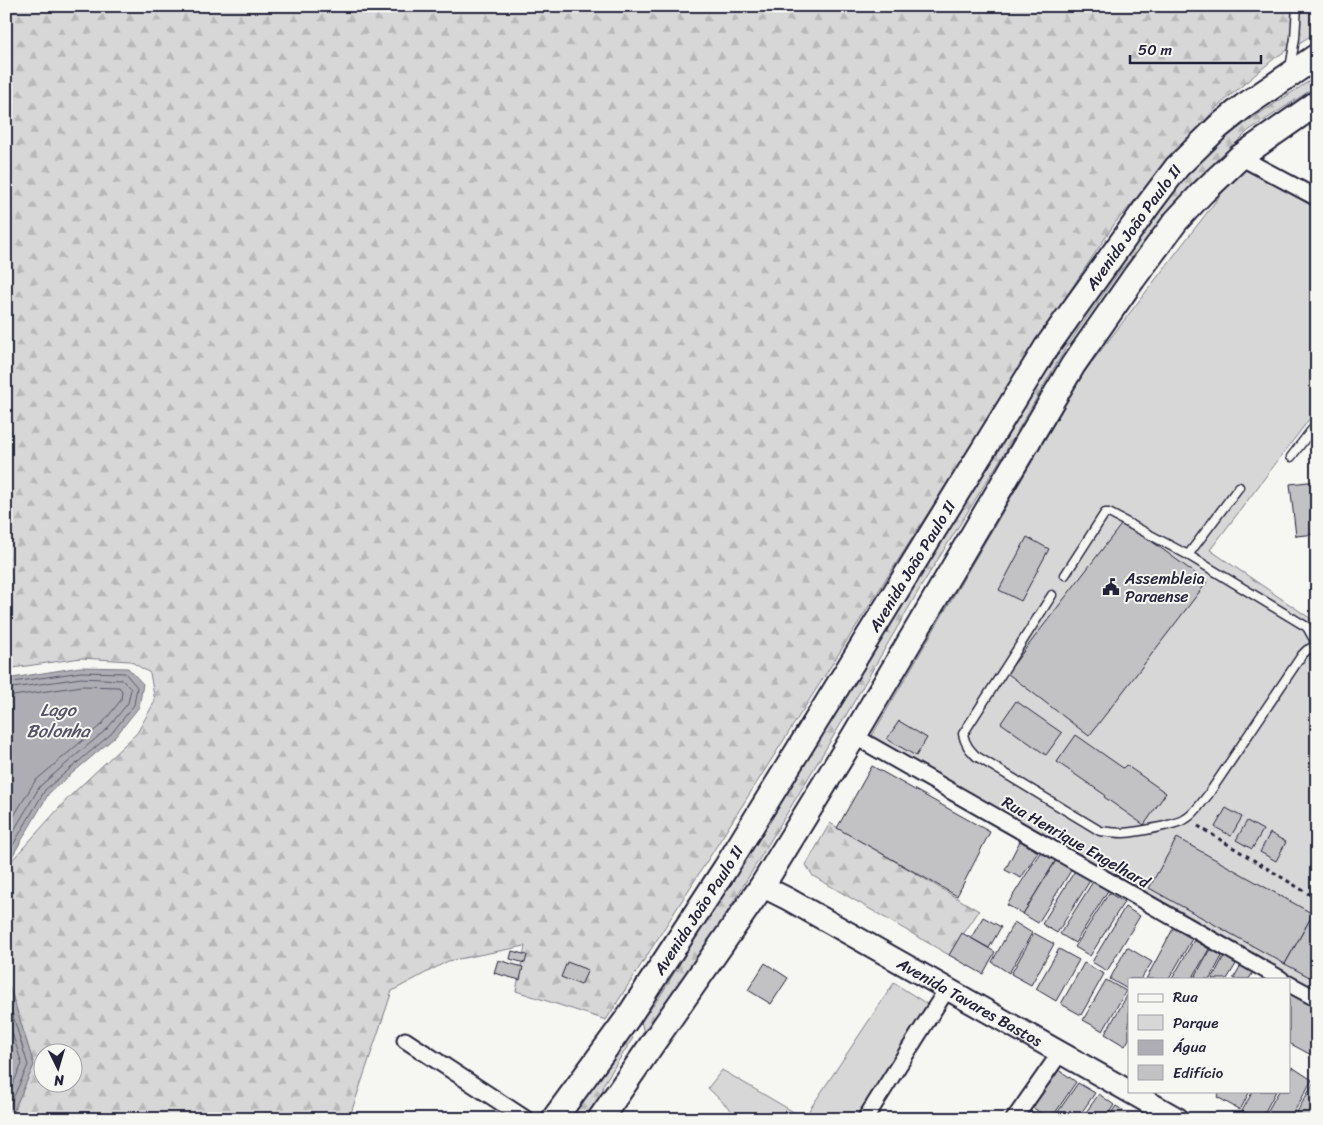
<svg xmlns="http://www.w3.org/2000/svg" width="1323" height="1125" viewBox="0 0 1323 1125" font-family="Sriracha,sans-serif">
	<defs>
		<pattern id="forest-firs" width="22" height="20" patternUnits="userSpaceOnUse" patternTransform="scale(1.25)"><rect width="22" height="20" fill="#d7d7d7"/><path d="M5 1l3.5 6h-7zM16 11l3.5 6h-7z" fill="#b8b8b9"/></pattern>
	</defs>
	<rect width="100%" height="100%" fill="#f6f6f2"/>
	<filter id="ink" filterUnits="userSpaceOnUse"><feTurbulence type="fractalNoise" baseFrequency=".02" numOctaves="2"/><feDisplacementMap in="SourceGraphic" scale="10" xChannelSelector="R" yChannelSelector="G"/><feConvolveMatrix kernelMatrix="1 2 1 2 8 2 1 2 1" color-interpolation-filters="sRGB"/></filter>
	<g filter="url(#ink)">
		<g fill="#d7d7d7" stroke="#7c7c89">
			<path d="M1246,162l71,41v206l-107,141 107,73v376l-450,-255 218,-373z"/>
			<path d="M894,983l41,26 -70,110h-125l-32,-31 14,-18 82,48z"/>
		</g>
		<g fill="url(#forest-firs)" stroke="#7c7c89" fill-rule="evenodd">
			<path d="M6,6h1311v26l-41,25 -59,50 -102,116 -63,95 -446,702 -90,-29 9,-45 -77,15 -56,30 -43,128h-339l24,-54 -26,-83 -2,-115 63,-70 68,-64 18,-32 -5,-28 -20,-12 -49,-3 -75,11zM42,1052h30v30h-30z"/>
			<path d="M1317,76v10l-69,45 -45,45 -84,96 -54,77 -58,100 -85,136 -77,132 -140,232 -43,67 -18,18 -3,-13 18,-23 64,-106 58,-90 79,-134 210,-346 111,-142 29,-31 38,-28z"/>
			<path d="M830,823l149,88 -30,44 -136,-79 -7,-11z"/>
			<path d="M627,1032l6,6 -30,47 -2,22 -8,12h-27z"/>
		</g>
		<path fill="#adadb3" stroke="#757583" d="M80,667l48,1 15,16 -4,23 -24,30 -66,56 -43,74 2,115 26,83 -24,54h-4v-440z"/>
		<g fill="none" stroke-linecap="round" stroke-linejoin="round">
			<g stroke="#5a5a6b" stroke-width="1">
				<path d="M6,683l75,-11 44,1 12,14 -3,18 -23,29 -66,56 -39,67"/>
				<path d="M6,689l75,-11 41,2 9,9 -3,14 -21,26 -67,57 -34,58"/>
				<path d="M6,697l76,-11 37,1 3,4 -1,9 -19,24 -67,57 -29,48"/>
				<path d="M6,993l22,72 -22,49"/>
				<path d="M6,1014l16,50 -16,35"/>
			</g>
		</g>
		<g fill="#c2c2c4" stroke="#22223b">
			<path d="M1317,481v53l-21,2 -6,-52z"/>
			<path d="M1124,521l83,61 -118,154 -82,-63z"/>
			<path d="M1027,537l22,12 -28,52 -22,-11z"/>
			<path d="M1016,701l46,32 -16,22 -45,-32z"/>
			<path d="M899,721l28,17 -11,18 -29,-17z"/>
			<path d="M1076,735l47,33 3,-3 40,28 -22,32 -40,-28 1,-2 -48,-33z"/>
			<path d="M872,766l118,66 -33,64 -120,-68z"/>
			<path d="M1226,808l16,9 -11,19 -16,-9z"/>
			<path d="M1247,821l16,9 -11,19 -16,-9z"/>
			<path d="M1270,833l16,9 -10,19 -16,-9z"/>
			<path d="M1177,838l136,76 -28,50 -136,-76z"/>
			<path d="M1020,841l18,11 -17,26 -16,-8z"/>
			<path d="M1041,851l15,9 -33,54 -16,-9z"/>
			<path d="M1057,859l15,10 -34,54 -15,-9z"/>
			<path d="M1076,869l15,10 -34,54 -15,-9z"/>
			<path d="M1094,880l15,9 -34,54 -15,-9z"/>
			<path d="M1109,893l15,9 -34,54 -15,-9z"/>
			<path d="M1125,907l15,9 -33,55 -15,-9z"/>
			<path d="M1313,914l4,2v65l-32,-17z"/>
			<path d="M983,917l18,10 -12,21 -18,-10z"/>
			<path d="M1014,922l18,11 -23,40 -17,-11z"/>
			<path d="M1174,927l19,10 -24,42h-23z"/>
			<path d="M962,933l33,19 -12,22 -34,-19z"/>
			<path d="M1034,933l20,11 -23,41 -20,-11z"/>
			<path d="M1194,940l15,9 -17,30h-20z"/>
			<path d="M1127,947l25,15 -11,17h-12v11l-19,-11z"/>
			<path d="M1059,949l20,11 -23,41 -20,-12z"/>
			<path d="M1210,949l12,7 -12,23h-16z"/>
			<path d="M512,951l15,4 -2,8 -15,-4z"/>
			<path d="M1224,956l12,8 -9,15h-15z"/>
			<path d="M498,960l25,7 -3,13 -26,-7z"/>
			<path d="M567,962l21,8 -7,15 -20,-8z"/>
			<path d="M765,963l23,15 -17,26 -23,-14z"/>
			<path d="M1084,963l20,11 -23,41 -20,-11z"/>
			<path d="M1241,965l12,7 -4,7h-16z"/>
			<path d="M1106,980l20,11 -23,40 -20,-11z"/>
			<path d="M1289,993l28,16v49l-28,-15z"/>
			<path d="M1128,994l1,1v44l-4,7 -20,-12z"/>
			<path d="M1292,1067l20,13 -22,39h-27l16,-28h10v-19z"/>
			<path d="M1058,1069l18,13 -25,37h-2l-17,-12z"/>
			<path d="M1314,1082l3,2v33l-1,2h-23z"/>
			<path d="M1078,1083l17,10 -18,26h-24z"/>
			<path d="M1220,1091h30l-10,19 -23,-13z"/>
			<path d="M1253,1091h23l-15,28h-4l-15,-8z"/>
			<path d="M1099,1094l15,11 -9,14h-24z"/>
			<path d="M1116,1106l20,13h-29z"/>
			<path d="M1028,1109l13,10h-21z"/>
		</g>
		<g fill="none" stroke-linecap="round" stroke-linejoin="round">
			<g stroke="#22223b" stroke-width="11">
				<g id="service">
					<path d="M1290,69l5,-31 2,-32"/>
					<path d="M1291,457l26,-34"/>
					<path d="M1188,555l51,-68"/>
					<path d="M1065,575l40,-62h4l79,42 119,72 10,18"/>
					<path d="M1052,595l-89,139c2,10 6,15 13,22l124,75c8,1 15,2 23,2 14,-1 54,-8 64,-15 9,-6 14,-15 21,-23l94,-140 5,-5 6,-3 4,1"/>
				</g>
			</g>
			<g stroke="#22223b" stroke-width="19">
				<g id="minor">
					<path d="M1240,157l77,41"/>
					<path d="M854,736l427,243"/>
					<path d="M1289,984l28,15"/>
					<path d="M405,1040l121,79"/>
					<path d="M865,1119l82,-130"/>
					<path d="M1014,1119l46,-66"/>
				</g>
			</g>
			<g stroke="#22223b" stroke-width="25">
				<g id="secondary">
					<path id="s1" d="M762,886l26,13 390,220"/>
				</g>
			</g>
			<g stroke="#22223b" stroke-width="28">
				<g id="primary">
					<path id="s2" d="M554,1119l73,-100 98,-150 321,-521 103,-144 28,-37 41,-40 26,-21 73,-50"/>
					<path d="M600,1119l162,-233 92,-150 219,-371 60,-86 43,-58 26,-28 38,-36 77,-54"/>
				</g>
			</g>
			<path stroke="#22223b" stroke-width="3" stroke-dasharray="4 4" stroke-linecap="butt" d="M1198,826l119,73"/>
			<use href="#service" stroke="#f6f6f2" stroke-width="8"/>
			<use href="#minor" stroke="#f6f6f2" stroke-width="15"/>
			<use href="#secondary" stroke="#f6f6f2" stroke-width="21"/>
			<use href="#primary" stroke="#f6f6f2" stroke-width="24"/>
		</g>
	</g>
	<defs>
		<g id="civic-bare" transform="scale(1.35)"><path d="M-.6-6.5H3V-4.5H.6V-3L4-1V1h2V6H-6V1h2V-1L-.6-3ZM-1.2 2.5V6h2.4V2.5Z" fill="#22223b" stroke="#f6f6f2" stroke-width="2.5" paint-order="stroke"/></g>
	</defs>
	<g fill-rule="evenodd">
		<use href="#civic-bare" x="1111" y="587"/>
	</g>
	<g text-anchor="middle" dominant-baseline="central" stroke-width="4" stroke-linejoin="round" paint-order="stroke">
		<g font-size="16" fill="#22223b" stroke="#f6f6f2">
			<text stroke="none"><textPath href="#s2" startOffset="1064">Avenida João Paulo II</textPath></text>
			<text stroke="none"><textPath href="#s2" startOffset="659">Avenida João Paulo II</textPath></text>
			<text transform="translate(1076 842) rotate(30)">Rua Henrique Engelhard</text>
			<text stroke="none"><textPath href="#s2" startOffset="254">Avenida João Paulo II</textPath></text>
			<text stroke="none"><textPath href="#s1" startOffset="238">Avenida Tavares Bastos</textPath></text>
		</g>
		<g font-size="16" fill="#22223b" stroke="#f6f6f2" text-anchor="start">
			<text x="1125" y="578">Assembleia<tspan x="1125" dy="18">Paraense</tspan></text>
		</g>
		<g font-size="18" font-style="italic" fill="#535365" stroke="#f6f6f2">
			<text x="58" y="710">Lago<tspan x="58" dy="21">Bolonha</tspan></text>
		</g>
	</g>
	<rect width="1323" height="1125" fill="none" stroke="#f6f6f2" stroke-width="25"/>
	<rect x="12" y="12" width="1298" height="1100" fill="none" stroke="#22223b" stroke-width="2" filter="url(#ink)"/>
	<rect x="1128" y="978" width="162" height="115" fill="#f6f6f2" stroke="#a1a1a9"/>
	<rect x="1138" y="994" width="25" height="8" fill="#f6f6f2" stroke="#a1a1a9"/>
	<text x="1173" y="1002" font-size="15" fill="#22223b">Rua</text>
	<rect x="1138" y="1015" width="25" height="15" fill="#d7d7d7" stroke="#a1a1a9"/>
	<text x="1173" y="1028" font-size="15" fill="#22223b">Parque</text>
	<rect x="1138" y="1040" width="25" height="15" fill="#adadb3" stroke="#a1a1a9"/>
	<text x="1173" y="1052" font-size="15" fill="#22223b">Água</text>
	<rect x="1138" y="1065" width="25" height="15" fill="#c2c2c4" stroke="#a1a1a9"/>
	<text x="1173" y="1078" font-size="15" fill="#22223b">Edifício</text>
	<g transform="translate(58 1068) rotate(175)"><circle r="24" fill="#f6f6f2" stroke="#a1a1a9"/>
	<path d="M0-4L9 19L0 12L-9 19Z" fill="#22223b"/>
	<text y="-8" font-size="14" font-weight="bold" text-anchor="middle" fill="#22223b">N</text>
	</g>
	<path d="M1130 55v8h131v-8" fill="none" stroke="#22223b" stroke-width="2.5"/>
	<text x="1138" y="55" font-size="15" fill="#22223b" stroke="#f6f6f2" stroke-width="4" paint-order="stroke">50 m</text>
</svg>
